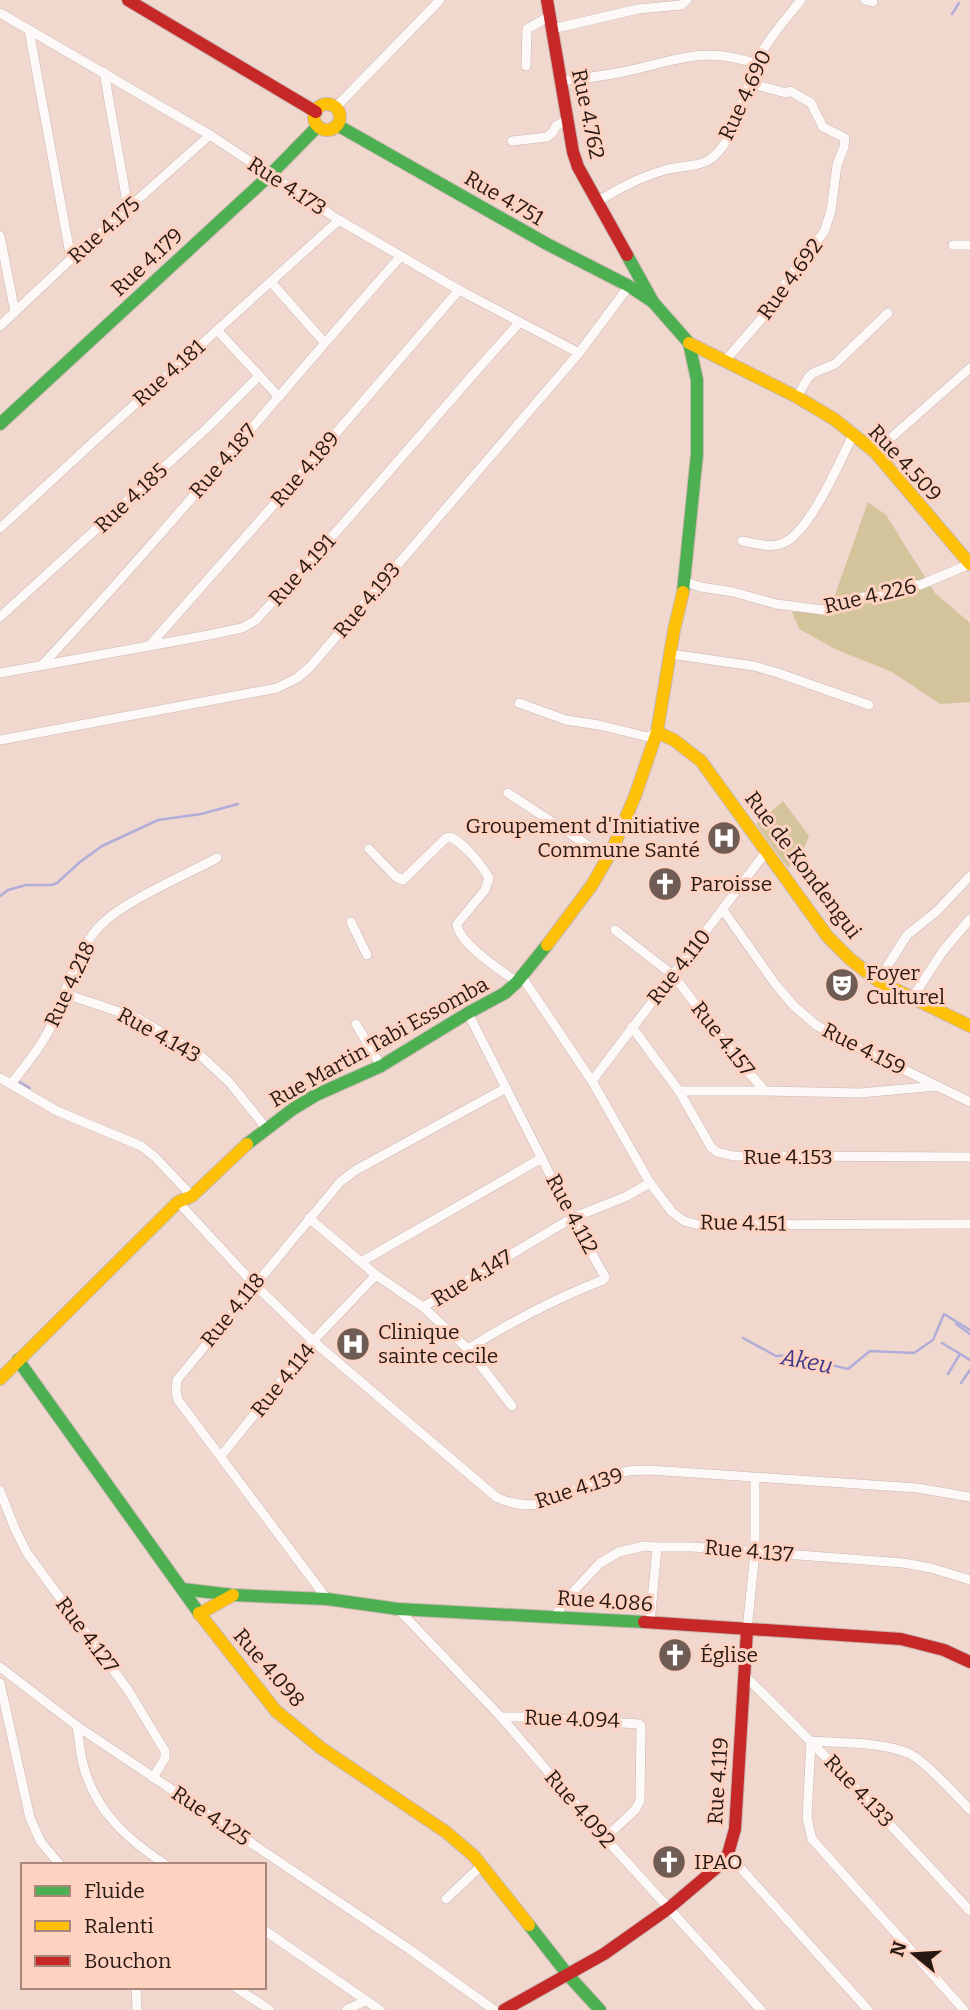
<svg xmlns="http://www.w3.org/2000/svg" width="970" height="2010" viewBox="0 0 970 2010" font-family="Bitter,serif">
	<rect width="100%" height="100%" fill="#f0d8cf"/>
	<g fill="#d4c49c">
		<path d="M868,502l18,13 49,78 35,30v79l-30,2 -48,-32 -57,-23 -36,-20 -7,-17h37z"/>
		<path d="M783,801l26,35 -7,17 -14,15 -32,-44z"/>
	</g>
	<g fill="none" stroke-linecap="round" stroke-linejoin="round">
		<g stroke="#b2add8" stroke-width="2.5">
			<path d="M952,14l7,-11"/>
			<path d="M0,896l8,-6 18,-5h26l5,-2 23,-21 22,-16 56,-26 43,-6 37,-10"/>
			<path d="M18,1081l12,7"/>
			<path d="M956,1324l14,10"/>
			<path d="M743,1338l33,18 19,-1 5,6 23,2 25,6 22,-18 44,2 19,-13 11,-26 26,16"/>
			<path d="M942,1343l28,17"/>
			<path d="M948,1374l12,-20"/>
			<path d="M961,1383l9,-13"/>
		</g>
		<g stroke="#cab7b1" stroke-width="10">
			<g id="street">
				<path d="M865,0l8,2"/>
				<path d="M0,13l210,122 129,85 120,70 120,63"/>
				<path d="M552,29l86,-20 43,-4 6,-5"/>
				<path d="M29,30l42,229"/>
				<path d="M526,66l1,-37 23,-13"/>
				<path d="M104,72l24,136"/>
				<path d="M561,81c22,-3 44,-5 66,-10 48,-10 79,-26 129,-7"/>
				<path d="M336,107l104,-107"/>
				<path d="M512,141l35,-4 6,-5 3,-6 12,-7"/>
				<path d="M597,202c22,-14 43,-25 68,-32 14,-4 35,-3 47,-12 25,-21 31,-62 43,-92 10,-24 30,-46 46,-66"/>
				<path d="M0,236l15,76"/>
				<path d="M953,245h17"/>
				<path d="M271,282l53,60"/>
				<path d="M0,326l71,-67 139,-124"/>
				<path d="M217,330l62,67"/>
				<path d="M725,361l38,-44 32,-48 29,-37 7,-21 6,-46 7,-18 1,-9 -22,-11 -12,-24 -21,-12 -4,2 -37,-10"/>
				<path d="M797,397l11,-19 5,-5 22,-9 53,-51"/>
				<path d="M875,452l95,-84"/>
				<path d="M0,528l102,-94 237,-214"/>
				<path d="M742,541c12,2 27,7 39,3 28,-9 59,-83 72,-109"/>
				<path d="M685,582l16,5 32,5 43,12 47,6 40,-13 19,-1 29,-11h9l50,-21"/>
				<path d="M0,617l208,-190 51,-51"/>
				<path d="M149,646l151,-171 159,-185"/>
				<path d="M670,654l84,12 24,7 91,32"/>
				<path d="M43,664c124,-132 238,-273 358,-408"/>
				<path d="M0,673l209,-38 33,-7 13,-7 90,-99 139,-160 36,-40"/>
				<path d="M519,703l47,17 33,5 49,12 9,-5"/>
				<path d="M0,740l277,-52 20,-10 13,-11 269,-314 50,-67"/>
				<path d="M508,793l99,65"/>
				<path d="M369,849l27,28 7,3 43,-42 3,-1c13,3 34,30 40,41l-4,12 -28,34c1,19 45,47 60,58"/>
				<path d="M723,910l53,75 18,21 22,19 29,16 125,61"/>
				<path d="M351,922l16,33"/>
				<path d="M615,930l58,45 66,86 26,30 95,2 77,-7"/>
				<path d="M522,977l70,104 58,102 22,29 12,9 15,4 271,-1"/>
				<path d="M878,981l29,-46 30,-24 33,-35"/>
				<path d="M66,994l71,24 62,36 30,28 38,47"/>
				<path d="M912,998l31,-47 27,-32"/>
				<path d="M468,1013l104,205 33,59 -2,3c-49,19 -91,41 -135,69"/>
				<path d="M356,1024l25,42"/>
				<path d="M632,1027l47,64 32,56 6,5 16,4 237,1"/>
				<path d="M0,1078l57,33 84,35 14,11 37,39"/>
				<path d="M592,1081l174,-229"/>
				<path d="M11,1084c14,-18 30,-37 40,-58 15,-31 23,-70 46,-97 23,-27 87,-53 120,-71"/>
				<path d="M679,1091h86"/>
				<path d="M178,1202l76,82 59,57 183,156c51,25 80,-17 127,-25 9,-2 18,-2 27,-2l267,18 53,9"/>
				<path d="M309,1218l67,57 47,32 149,-89 53,-21 25,-14"/>
				<path d="M361,1262l181,-104"/>
				<path d="M423,1307l45,42 44,57"/>
				<path d="M221,1456l92,-115 63,-66"/>
				<path d="M0,1491l15,38 12,24 101,137 37,61v7l-12,20"/>
				<path d="M327,1599l-149,-199 -2,-9 1,-11 163,-198 16,-12 150,-82"/>
				<path d="M398,1609l103,108 104,121 156,172"/>
				<path d="M555,1616l14,-20 31,-33 19,-11 25,-6 13,1h35l211,16 28,5 39,12"/>
				<path d="M650,1623l7,-76"/>
				<path d="M747,1630l8,-78v-74"/>
				<path d="M0,1667l77,59 332,223 85,61"/>
				<path d="M745,1676c78,76 152,155 225,235"/>
				<path d="M0,1683l30,135 11,24 19,23"/>
				<path d="M501,1717h21l117,7 2,2 -1,75 -5,9 -30,28"/>
				<path d="M77,1726c2,12 3,26 6,38 12,47 44,75 83,101"/>
				<path d="M728,1854l140,156"/>
				<path d="M446,1899l36,-34"/>
				<path d="M264,1930l116,80"/>
				<path d="M136,1987l1,23"/>
				<path d="M235,1987l35,23"/>
				<path d="M346,2010l19,-9"/>
				<path d="M964,2010l-152,-171 -5,-21 4,-77c27,2 75,1 99,13 16,8 47,42 60,56"/>
			</g>
		</g>
		<g stroke="#cab7b1" stroke-width="14">
			<g id="fast">
				<path d="M337,125l210,119 82,42 24,16"/>
				<path d="M627,255l26,47 36,41 8,37v74l-14,138"/>
				<path d="M0,424l270,-249 48,-49"/>
				<path d="M247,1144l46,-35 23,-14 65,-29 87,-53 37,-20 12,-11 30,-37"/>
				<path d="M18,1360l181,253"/>
				<path d="M182,1589l51,6 94,4 71,10 246,13"/>
				<path d="M529,1925l39,50 32,35"/>
			</g>
		</g>
		<g stroke="#cab7b1" stroke-width="14">
			<g id="slow">
				<circle cx="327" cy="117" r="13"/>
				<path d="M689,343l108,54 37,22 41,33 95,112"/>
				<path d="M657,732l17,8 27,21 127,176 22,22 28,22 92,45"/>
				<path d="M547,945l45,-60 20,-35 23,-54 22,-64 17,-102 9,-38"/>
				<path d="M0,1379l178,-177 14,-6 55,-52"/>
				<path d="M199,1613l77,98 45,37 125,84 28,24 55,69"/>
				<path d="M199,1614l34,-19"/>
			</g>
		</g>
		<g stroke="#cab7b1" stroke-width="14">
			<g id="jam">
				<path d="M128,0l188,112"/>
				<path d="M547,0l26,152 5,15 49,88"/>
				<path d="M644,1622l257,17 43,11 26,12"/>
				<path d="M504,2010l100,-56 65,-46 46,-39 13,-15 7,-25 12,-199"/>
			</g>
		</g>
		<use href="#street" stroke="#fdf9f8" stroke-width="9"/>
		<use href="#fast" stroke="#4caf50" stroke-width="12"/>
		<use href="#slow" stroke="#ffc107" stroke-width="12"/>
		<use href="#jam" stroke="#c62828" stroke-width="12"/>
	</g>
	<defs>
		<g id="hospital-disc" transform="scale(1.75)"><circle r="9.5" fill="#6f5c55" stroke="#fed2c1"/><path d="M-5-5h3v3.5h4V-5h3V5h-3V1.5h-4V5h-3Z" fill="#fff"/></g>
		<g id="church-disc" transform="scale(1.75)"><circle r="9.5" fill="#6f5c55" stroke="#fed2c1"/><path d="M-1.2-6h2.4v3.5h3.3v2.4h-3.3V6h-2.4V-.1h-3.3v-2.4h3.3Z" fill="#fff"/></g>
		<g id="theatre-disc" transform="scale(1.75)"><circle r="9.5" fill="#6f5c55" stroke="#fed2c1"/><path d="M-5-5.5Q0-4 5-5.5V0Q5 5 0 6Q-5 5-5 0ZM-3.3-2.5H-1v1.5H-3.3ZM1-2.5H3.3v1.5H1ZM-2.8 1Q0 5.5 2.8 1Z" fill="#fff"/></g>
	</defs>
	<g fill-rule="evenodd">
		<use href="#hospital-disc" x="724" y="838"/>
		<use href="#church-disc" x="665" y="884"/>
		<use href="#theatre-disc" x="842" y="985"/>
		<use href="#hospital-disc" x="353" y="1344"/>
		<use href="#church-disc" x="675" y="1655"/>
		<use href="#church-disc" x="669" y="1862"/>
	</g>
	<g text-anchor="middle" dominant-baseline="central" stroke-width="6" stroke-linejoin="round" paint-order="stroke">
		<g font-size="21" fill="#291913" stroke="#fed2c1">
			<text transform="translate(745 95) rotate(-65)">Rue 4.690</text>
			<text transform="translate(588 114) rotate(78)">Rue 4.762</text>
			<text transform="translate(287 186) rotate(33)">Rue 4.173</text>
			<text transform="translate(504 198) rotate(30)">Rue 4.751</text>
			<text transform="translate(104 230) rotate(-42)">Rue 4.175</text>
			<text transform="translate(147 262) rotate(-43)">Rue 4.179</text>
			<text transform="translate(790 279) rotate(-54)">Rue 4.692</text>
			<text transform="translate(169 373) rotate(-42)">Rue 4.181</text>
			<text transform="translate(223 461) rotate(-49)">Rue 4.187</text>
			<text transform="translate(905 463) rotate(47)">Rue 4.509</text>
			<text transform="translate(305 469) rotate(-49)">Rue 4.189</text>
			<text transform="translate(131 498) rotate(-43)">Rue 4.185</text>
			<text transform="translate(302 570) rotate(-48)">Rue 4.191</text>
			<text transform="translate(870 596) rotate(-13)">Rue 4.226</text>
			<text transform="translate(367 600) rotate(-50)">Rue 4.193</text>
			<text transform="translate(803 865) rotate(53)">Rue de Kondengui</text>
			<text transform="translate(679 967) rotate(-52)">Rue 4.110</text>
			<text transform="translate(70 984) rotate(-65)">Rue 4.218</text>
			<text transform="translate(159 1035) rotate(29)">Rue 4.143</text>
			<text transform="translate(723 1039) rotate(52)">Rue 4.157</text>
			<text transform="translate(379 1042) rotate(-29)">Rue Martin Tabi Essomba</text>
			<text transform="translate(864 1049) rotate(27)">Rue 4.159</text>
			<text x="788" y="1157">Rue 4.153</text>
			<text transform="translate(572 1214) rotate(62)">Rue 4.112</text>
			<text transform="translate(743 1223) rotate(1)">Rue 4.151</text>
			<text transform="translate(472 1278) rotate(-31)">Rue 4.147</text>
			<text transform="translate(233 1310) rotate(-51)">Rue 4.118</text>
			<text transform="translate(283 1380) rotate(-51)">Rue 4.114</text>
			<text transform="translate(579 1488) rotate(-18)">Rue 4.139</text>
			<text transform="translate(749 1551) rotate(5)">Rue 4.137</text>
			<text transform="translate(605 1601) rotate(4)">Rue 4.086</text>
			<text transform="translate(87 1635) rotate(53)">Rue 4.127</text>
			<text transform="translate(269 1668) rotate(49)">Rue 4.098</text>
			<text transform="translate(572 1719) rotate(2)">Rue 4.094</text>
			<text transform="translate(718 1781) rotate(-86)">Rue 4.119</text>
			<text transform="translate(859 1791) rotate(47)">Rue 4.133</text>
			<text transform="translate(580 1809) rotate(49)">Rue 4.092</text>
			<text transform="translate(211 1816) rotate(34)">Rue 4.125</text>
		</g>
		<g font-size="21" fill="#291913" stroke="#fed2c1" text-anchor="start">
			<text x="700" y="826" text-anchor="end">Groupement d'Initiative<tspan x="700" dy="24">Commune Santé</tspan></text>
			<text x="690" y="884">Paroisse</text>
			<text x="866" y="973">Foyer<tspan x="866" dy="24">Culturel</tspan></text>
			<text x="378" y="1332">Clinique<tspan x="378" dy="24">sainte cecile</tspan></text>
			<text x="700" y="1655">Église</text>
			<text x="694" y="1862">IPAO</text>
		</g>
		<g font-size="23" font-style="italic" fill="#3d3987" stroke="#fed2c1">
			<text transform="translate(807 1361) rotate(11)">Akeu</text>
		</g>
	</g>
	<rect x="21" y="1863" width="245" height="126" fill="#fed2c1" stroke="#a9887b" stroke-width="2"/>
	<rect x="35" y="1886" width="35" height="10" fill="#4caf50" stroke="#a9887b" stroke-width="2"/>
	<text x="84" y="1898" font-size="21" fill="#291913">Fluide</text>
	<rect x="35" y="1921" width="35" height="10" fill="#ffc107" stroke="#a9887b" stroke-width="2"/>
	<text x="84" y="1933" font-size="21" fill="#291913">Ralenti</text>
	<rect x="35" y="1956" width="35" height="10" fill="#c62828" stroke="#a9887b" stroke-width="2"/>
	<text x="84" y="1968" font-size="21" fill="#291913">Bouchon</text>
	<g transform="translate(914 1954) rotate(288)" stroke="#fed2c1" stroke-width="5" paint-order="stroke">
	<path d="M0-5L12 26L0 18L-12 26Z" fill="#291913"/>
	<text y="-10" font-size="19" font-weight="bold" text-anchor="middle" fill="#291913">N</text>
	</g>
</svg>
